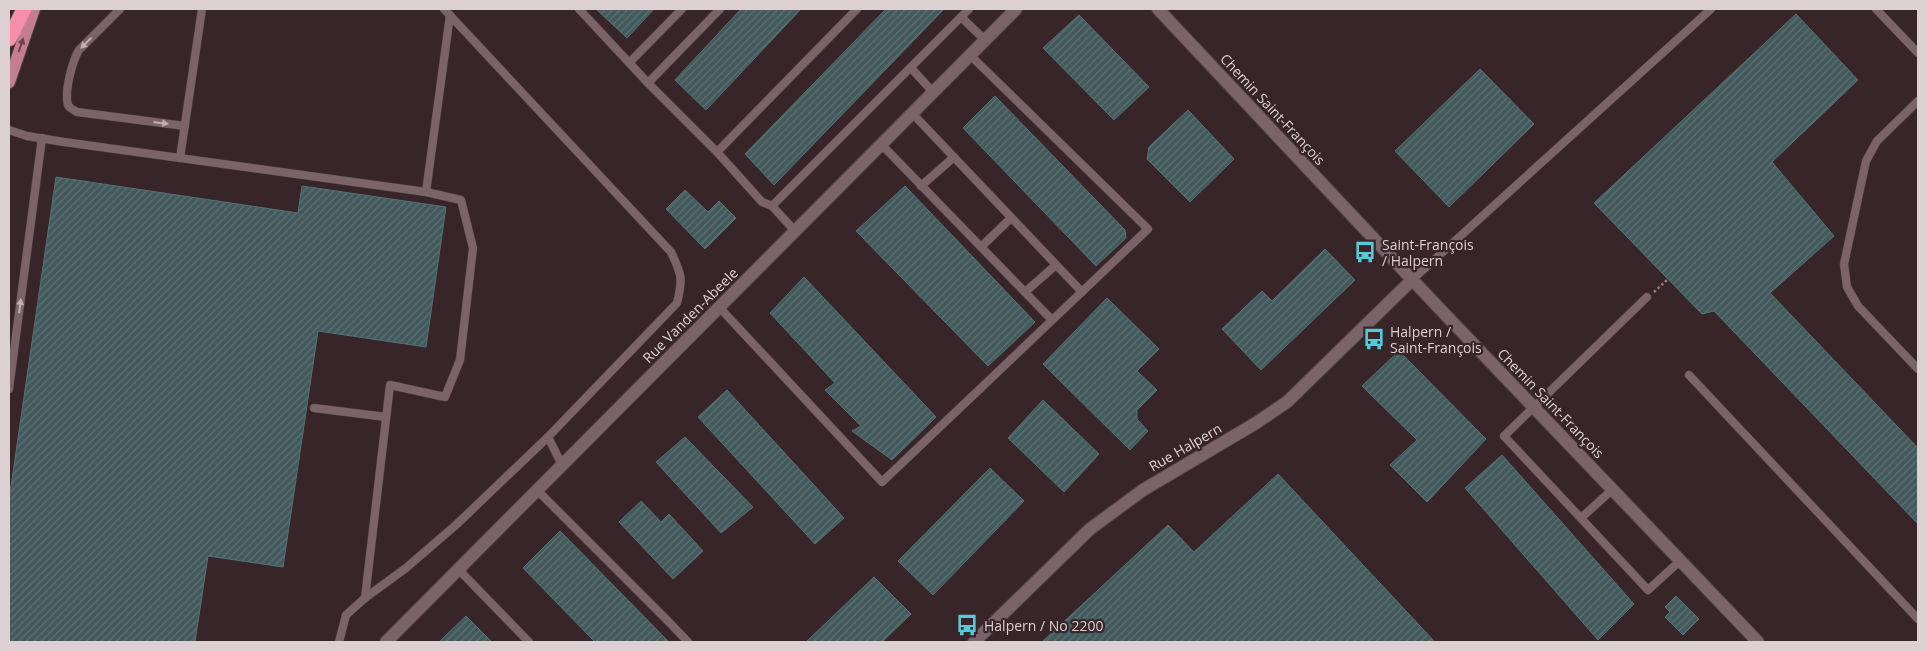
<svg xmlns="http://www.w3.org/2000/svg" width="1927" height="651" viewBox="0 0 1927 651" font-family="'Open Sans',sans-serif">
	<defs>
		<pattern id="building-hatch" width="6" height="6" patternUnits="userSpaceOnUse" patternTransform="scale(1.25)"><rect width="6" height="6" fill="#425a5d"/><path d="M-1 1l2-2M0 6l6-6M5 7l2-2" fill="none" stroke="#5d7173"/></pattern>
	</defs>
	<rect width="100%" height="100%" fill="#372529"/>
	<g fill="url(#building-hatch)" stroke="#577073">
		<path d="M596,9h58l-27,29z"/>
		<path d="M741,9h60l-95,101 -31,-30z"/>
		<path d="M886,9h58l-170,176 -29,-31z"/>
		<path d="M1796,14l62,66 -86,82 62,74 -64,57 148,155v76l-204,-213 -12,3 -108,-111z"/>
		<path d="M1079,15l70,72 -35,33 -71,-72z"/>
		<path d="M1480,69l54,55 -85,83 -54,-56z"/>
		<path d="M995,96l130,134 1,8 -30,28 -133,-138z"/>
		<path d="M1188,110l46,49 -44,43 -43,-43 2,-12z"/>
		<path d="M56,177l242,36 4,-27 144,21 -20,140 -108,-16 -35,236 -75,-11 -13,86h-186v-142z"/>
		<path d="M905,186l130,136 -47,44 -132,-135z"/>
		<path d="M685,190l23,22 11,-11 17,17 -31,31 -39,-40z"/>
		<path d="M1325,249l30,31 -94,90 -39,-41 40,-38 10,10z"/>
		<path d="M804,277l132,140 -44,43 -40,-29 9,-5 -36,-36 10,-7 -65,-70z"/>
		<path d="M1107,298l52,51 -22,22 20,19 -20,20v9l11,12 -18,19 -87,-86z"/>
		<path d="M1399,351l87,88 -59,63 -37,-37 27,-25 -55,-54z"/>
		<path d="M727,390l117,128 -29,26 -117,-127z"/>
		<path d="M1043,400l56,54 -35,38 -56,-54z"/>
		<path d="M685,437l68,70 -32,26 -65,-71z"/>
		<path d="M1502,455l132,149 -36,36 -133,-152z"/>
		<path d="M990,468l34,33 -91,94 -35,-34z"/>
		<path d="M1278,474l157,168h-393l126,-117 26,27z"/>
		<path d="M641,501l20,21 8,-8 34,37 -30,28 -54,-57z"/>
		<path d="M560,531l109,111h-74l-72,-74z"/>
		<path d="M874,577l37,37 -29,28h-76z"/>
		<path d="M1676,596l23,23 -16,16 -18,-18 5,-5 -5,-5z"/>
		<path d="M466,616l26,26h-53z"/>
	</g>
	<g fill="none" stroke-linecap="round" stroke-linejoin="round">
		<g stroke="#504044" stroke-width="9">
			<g id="lane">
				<path d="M120,9l-41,41c-7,12 -15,42 -11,55 2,4 6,5 9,7l108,14"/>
				<path d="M579,9l69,74 72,-74"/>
				<path d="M1876,9l42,44"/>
				<path d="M961,17l24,23"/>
				<path d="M629,63l53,-54"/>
				<path d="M911,68l22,24"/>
				<path d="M648,83l69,69 45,50 10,4"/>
				<path d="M1918,101l-41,40 -11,20 -22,103 3,23 11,19 60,63"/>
				<path d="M912,113l170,179"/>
				<path d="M9,130l18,6 37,6 362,50 35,8 12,48 -13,112 -15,37 -55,-12 -25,213"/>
				<path d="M881,144l171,176"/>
				<path d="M717,152l140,-143"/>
				<path d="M180,158l22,-149"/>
				<path d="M921,186l33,-29"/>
				<path d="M426,192l24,-177"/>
				<path d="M795,231l-23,-25 197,-197"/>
				<path d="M981,247l30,-29"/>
				<path d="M1413,279l298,-270"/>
				<path d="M1025,292l31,-27"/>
				<path d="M1647,297l-143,139 144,154 33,-30"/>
				<path d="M719,307l163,175 266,-253 -178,-174"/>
				<path d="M1689,375l229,244"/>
				<path d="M9,389l33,-251"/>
				<path d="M314,408l72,9"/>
				<path d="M548,437l14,28"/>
				<path d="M537,490l130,130 21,22"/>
				<path d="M1581,518l32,-29"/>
				<path d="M459,570l70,72"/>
				<path d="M339,642l7,-27 19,-17 41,-30 51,-44 91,-87 129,-134c6,-24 5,-28 -6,-51l-227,-243"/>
			</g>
		</g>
		<g stroke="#504044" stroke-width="14">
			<path id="street" d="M386,642l630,-633"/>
		</g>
		<g stroke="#504044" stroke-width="14">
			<g id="secondary">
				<path d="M1158,9l280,298 320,335"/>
				<path d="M974,642l116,-113 53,-39 113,-67 31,-21 126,-123"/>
			</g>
		</g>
		<g stroke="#504044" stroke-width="14">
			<path id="primary" d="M9,82l25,-73"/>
		</g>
		<g stroke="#504044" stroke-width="17">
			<path id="highway" d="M9,39l15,-30"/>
		</g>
		<path stroke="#908185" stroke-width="2.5" stroke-dasharray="2.5 2.5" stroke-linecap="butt" d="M1654,292l14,-13"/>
		<use href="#lane" stroke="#7b6469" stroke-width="8"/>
		<use href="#street" stroke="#7b6469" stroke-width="12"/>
		<use href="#secondary" stroke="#7b6469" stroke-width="12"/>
		<use href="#primary" stroke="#c57d91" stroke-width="12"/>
		<use href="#highway" stroke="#f68eac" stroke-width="15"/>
	</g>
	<defs><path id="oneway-solid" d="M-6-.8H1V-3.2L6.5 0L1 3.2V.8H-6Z" transform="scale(1.25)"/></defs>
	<g fill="#c0b0b3">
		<use href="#oneway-solid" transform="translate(86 43) rotate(135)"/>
		<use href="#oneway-solid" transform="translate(161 123) rotate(7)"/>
		<use href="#oneway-solid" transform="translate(20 306) rotate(-83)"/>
	</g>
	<use fill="#69444d" href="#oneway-solid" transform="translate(21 45) rotate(-71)"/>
	<defs>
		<g id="bus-bare" transform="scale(1.725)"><path d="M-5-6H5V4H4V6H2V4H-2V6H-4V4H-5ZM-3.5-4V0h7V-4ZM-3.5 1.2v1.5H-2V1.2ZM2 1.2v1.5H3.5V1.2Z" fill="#53cbdb" stroke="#372529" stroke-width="2.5" paint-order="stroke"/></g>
	</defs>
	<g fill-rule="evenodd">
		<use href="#bus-bare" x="1365" y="252"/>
		<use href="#bus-bare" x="1374" y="339"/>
		<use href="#bus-bare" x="967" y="625"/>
	</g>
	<g text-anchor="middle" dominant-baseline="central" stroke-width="4.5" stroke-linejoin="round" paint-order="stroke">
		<g font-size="14" fill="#ddd0d3" stroke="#372529">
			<text transform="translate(1273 109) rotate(47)">Chemin Saint-François</text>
			<text transform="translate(690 315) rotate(-45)">Rue Vanden-Abeele</text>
			<text transform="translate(1551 403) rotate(46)">Chemin Saint-François</text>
			<text transform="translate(1185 447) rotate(-30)">Rue Halpern</text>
		</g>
		<g font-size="14" fill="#ddd0d3" stroke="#372529" text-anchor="start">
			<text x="1382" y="244">Saint-François<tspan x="1382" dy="16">/ Halpern</tspan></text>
			<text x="1390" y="331">Halpern /<tspan x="1390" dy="16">Saint-François</tspan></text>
			<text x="984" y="625">Halpern / No 2200</text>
		</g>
	</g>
	<rect width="1927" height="651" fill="none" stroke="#ddd0d3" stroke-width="20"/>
</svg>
